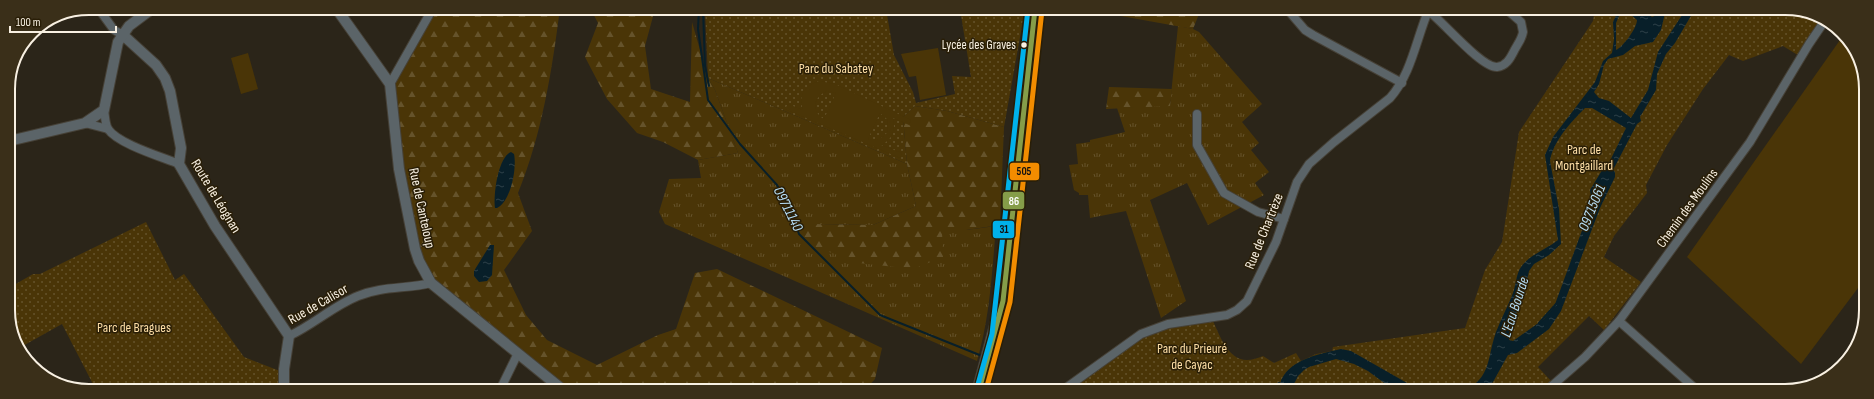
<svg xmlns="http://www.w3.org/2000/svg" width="1874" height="399" viewBox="0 0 1874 399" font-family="'Sofia Sans Condensed',sans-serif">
	<defs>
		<pattern id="grass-tufts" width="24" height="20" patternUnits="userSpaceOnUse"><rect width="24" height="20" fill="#4a3507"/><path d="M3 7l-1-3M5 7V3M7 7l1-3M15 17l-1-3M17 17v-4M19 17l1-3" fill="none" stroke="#65532b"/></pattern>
		<pattern id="forest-firs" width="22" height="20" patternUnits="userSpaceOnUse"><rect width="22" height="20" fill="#4a3507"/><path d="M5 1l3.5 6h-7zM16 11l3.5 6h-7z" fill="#65532b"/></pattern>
		<pattern id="park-dots" width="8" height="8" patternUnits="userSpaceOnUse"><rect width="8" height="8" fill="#4a3507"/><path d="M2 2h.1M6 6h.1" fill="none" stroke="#65532b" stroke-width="1.8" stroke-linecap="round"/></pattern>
		<pattern id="water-ripples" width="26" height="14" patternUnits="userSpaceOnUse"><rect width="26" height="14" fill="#081f29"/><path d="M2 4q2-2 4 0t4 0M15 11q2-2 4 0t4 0" fill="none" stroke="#2d4048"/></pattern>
	</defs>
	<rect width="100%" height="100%" fill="#2b2519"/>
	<g fill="url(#grass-tufts)">
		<path d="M1178,26l15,3 6,3 63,72 -20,18 17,21 -8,7 18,22 -14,11 9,12 -56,30 -21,-42 -37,17 36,101 -25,17 -35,-107 -36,7 -2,-23h-9v-2l-5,-3 -5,-25 9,-1 -2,-20 14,-2v-2l35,-8 -8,-24 53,-3z"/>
		<path d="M708,78l199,86 9,42 -43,19 -68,-1 161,6 30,-4c-4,46 -6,91 -19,135l-312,-137 -6,-12 10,-33 32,-1 -3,-18 40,-7 -23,-63z"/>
	</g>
	<g fill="url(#forest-firs)">
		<path d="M433,8h127c-8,63 -18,126 -42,185l14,38 -28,39 22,45 21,25 50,25 61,-30 18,-6 19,-56 22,-4 165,79 -7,31 -10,11h-302l-124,-100 -20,-29 -29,-177z"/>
		<path d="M590,8l65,1 -10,37 6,43 39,13 2,-80 16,56 7,12 23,63 -40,7 -35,-18 -26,-9 -30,-34 -22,-42 13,-34z"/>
		<path d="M1082,9h119l-8,20z"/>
		<path d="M1109,87l63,2 -2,17 -64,3z"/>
		<path d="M915,106l32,5 57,16 -4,98 -34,5h-24l1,27 -30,12 -54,-6 -70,-26 16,-13 68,1 43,-19 -9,-42 -4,-47z"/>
	</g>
	<g fill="url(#park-dots)">
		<path d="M705,9h181l8,46 19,37 3,11 39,-9 -3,-18 19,1 -11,-68h46l8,3 11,-3 -21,118 -57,-16 -32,-5 -12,11 4,47 -199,-86z"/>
		<path d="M1595,9l206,1 23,12 -23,35 -18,-11 -40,15 -14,-6 -26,34 -36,56 -21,40 1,8 -33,43 -10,21 37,25 -37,48 -15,-14 -51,51 14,15 -12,9 -477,-1 89,-61 60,-10c7,14 15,41 35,41 5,0 11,-2 16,-4l11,7 22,-10 5,8 15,-7 16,-3 1,-4 132,-19 20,-58 17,-28 17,-110 74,-111z"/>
		<path d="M146,222l29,58 9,-6 60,83 36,14v19h-184l-34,-66 -41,23 -11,-21 -1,-46 5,5 19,-11h7z"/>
	</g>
	<g fill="#4a3507" fill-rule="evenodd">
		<path d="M1840,40l10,6 14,27v207l-63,84 -114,-107z"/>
		<path d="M938,48l8,47 -26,5 -4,-24 -7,1 -8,-23z"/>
		<path d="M248,53l10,36 -17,5 -10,-36z"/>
		<path d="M819,81l16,3 76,36 -2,5 -16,-7c3,12 -1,22 -12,27l21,8 -2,5 -115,-49 3,-5 15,6c-5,-16 2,-24 16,-29zM828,91l8,2 -12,26c-14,-8 -10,-24 4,-28zM880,113l8,7 -1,13 -9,7 -10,-1z"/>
	</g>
	<g fill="url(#water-ripples)" fill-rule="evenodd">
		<path d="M1619,9h3l-6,14v27c7,-3 21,-22 21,-30l-8,-7 1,-4h18l-1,4 5,4 5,-2 2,-6h7l-5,21 -8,12 -18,4 -12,9 -15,4 -4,6 -5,19 -5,8 5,6 10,3 22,17 17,-28 10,-38 28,-43h9l-20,34 -9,11 -9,20 -1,16 -16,27 1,4 -4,3 -24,46 2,2v5l-15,31 -39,103 -12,18 -32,24 -9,2 -15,27 -8,9h-21c28,-14 23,-34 32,-59 5,-13 12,-26 17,-39 3,-8 3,-19 8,-26 8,-12 26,-18 37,-27l-13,-85 8,-18 42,-55 8,-21 9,-8 2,-14 -1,-17zM1585,108h7l34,20 -19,39h-3l-14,23 1,7 -3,17 -34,93 -10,12 -31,22 -4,-1v-6l16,-44 4,-19 5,-7 15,-9 12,-11 -2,-35 -9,-48c3,-20 21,-39 35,-53z"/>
		<path d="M511,152l3,2c3,14 -3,47 -17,54h-2c-2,-13 3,-51 16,-56z"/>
		<path d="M490,245h4l-2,30 -5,6 -8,1 -5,-6v-5z"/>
		<path d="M1341,349l10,2 70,40h-26l-27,-20 -14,-7 -18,-5 -27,8 -5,3 -6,6 -7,14h-12c2,-29 39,-36 62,-41z"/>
	</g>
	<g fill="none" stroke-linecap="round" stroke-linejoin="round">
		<g stroke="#081f29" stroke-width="2">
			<path d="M699,9l-1,20 10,71 32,44 37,41 11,20 11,29 81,81 102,41"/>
			<path d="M703,9l2,57 4,20"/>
			<path d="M1539,323l17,-19"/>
			<path d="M1267,390l12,-7"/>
		</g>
		<g stroke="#464137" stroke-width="10">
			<g id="minor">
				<path d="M98,8l16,22 9,5"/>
				<path d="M1287,9l18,21 8,5 89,48"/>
				<path d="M1426,9c15,10 55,59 71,58 9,-1 13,-8 17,-16 3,-6 8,-12 9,-19l-2,-10 -15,-13"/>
				<path d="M390,84l43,-76"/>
				<path d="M104,110c1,5 1,14 4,19 10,15 54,28 71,35"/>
				<path d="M1197,114v31l27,48 34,19 26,7"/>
				<path d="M85,123l23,6"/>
				<path d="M1619,321l79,70"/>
				<path d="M289,336c24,-11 44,-30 69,-40 24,-10 49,-7 73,-13"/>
				<path d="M500,390l18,-37"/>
				<path d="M1063,390l78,-56 27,-10 59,-9 10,-5 10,-9 29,-59 21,-60 12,-18 25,-22 56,-44c22,-25 26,-59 39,-89"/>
				<path d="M1546,391l39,-34 34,-36 131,-179 59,-98 15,-22"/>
			</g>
		</g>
		<g stroke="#464137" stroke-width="12">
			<g id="tertiary">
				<path d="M336,8l54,76 9,85 16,80 4,12 12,22 132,107"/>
				<path d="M123,35l33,30 9,13 5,13 11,57 -2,16 36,62 74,110 -5,33v21"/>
				<path d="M9,141l76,-18 19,-13 14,-68 11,-16 24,-18"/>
			</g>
		</g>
		<g stroke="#464137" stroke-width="15">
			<path id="primary" d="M979,390l24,-89 32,-292"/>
		</g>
		<use href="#minor" stroke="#5b6468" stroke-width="8"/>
		<use href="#tertiary" stroke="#5b6468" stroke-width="10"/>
		<use href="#primary" stroke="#5b6465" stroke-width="13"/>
		<g stroke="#291e07" stroke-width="8">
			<path id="bus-1" d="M979,390l24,-89 32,-292"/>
		</g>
		<g stroke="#291e07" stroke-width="8">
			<path id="bus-2" d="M986,390l24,-88 32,-292"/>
		</g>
		<g stroke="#291e07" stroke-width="8">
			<path id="bus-3" d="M977,388l15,-54 36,-325"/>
		</g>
		<use href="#bus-1" stroke="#859d49" stroke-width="5"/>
		<use href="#bus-2" stroke="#f28c00" stroke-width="5"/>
		<use href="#bus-3" stroke="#00b1eb" stroke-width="5"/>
	</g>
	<circle fill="#f8f0e2" stroke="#291e07" stroke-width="1.5" cx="1024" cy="45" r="3.5"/>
	<g text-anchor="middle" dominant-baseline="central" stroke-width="3" stroke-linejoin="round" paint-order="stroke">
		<g font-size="13" fill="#f8f0e2" stroke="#291e07" text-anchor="end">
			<text x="1016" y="45">Lycée des Graves</text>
		</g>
		<g font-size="14" fill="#fedfa7" stroke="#291e07">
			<text x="836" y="68">Parc du Sabatey</text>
			<text x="1584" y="149">Parc de<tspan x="1584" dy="16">Montgaillard</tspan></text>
			<text x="134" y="327">Parc de Bragues</text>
			<text x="1192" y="348">Parc du Prieuré<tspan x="1192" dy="16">de Cayac</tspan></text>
		</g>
		<g font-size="14" fill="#f8f0e2" stroke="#291e07">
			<text transform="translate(216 196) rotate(59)">Route de Léognan</text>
			<text transform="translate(422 208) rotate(78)">Rue de Canteloup</text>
			<text transform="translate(1687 208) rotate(-54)">Chemin des Moulins</text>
			<text transform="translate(1264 231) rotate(-68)">Rue de Chartrèze</text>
			<text transform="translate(318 304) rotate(-30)">Rue de Calisor</text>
		</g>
		<g font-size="15" font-style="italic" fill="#b5ddf5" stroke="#291e07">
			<text transform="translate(1592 208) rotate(-68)">O9715061</text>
			<text transform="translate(788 209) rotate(63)">O9711140</text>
			<text transform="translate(1515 307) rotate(-72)">L'Eau Bourde</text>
		</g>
	</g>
	<path d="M0 0H1874V399H0ZM89 15H1785A74 74 0 0 1 1859 89V310A74 74 0 0 1 1785 384H89A74 74 0 0 1 15 310V89A74 74 0 0 1 89 15Z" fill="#3a2f19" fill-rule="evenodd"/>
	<path fill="none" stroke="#f8f0e2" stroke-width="2" d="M89 15H1785A74 74 0 0 1 1859 89V310A74 74 0 0 1 1785 384H89A74 74 0 0 1 15 310V89A74 74 0 0 1 89 15Z"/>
	<g stroke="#291e07" stroke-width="1.5">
		<rect x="1009" y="162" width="31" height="19" rx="4" fill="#f28c00"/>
		<rect x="1002" y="191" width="23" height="19" rx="4" fill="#859d49"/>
		<rect x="992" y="220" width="23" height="19" rx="4" fill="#00b1eb"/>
	</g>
	<g font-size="11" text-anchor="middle" font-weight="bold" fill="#fff">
		<text x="1014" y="205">86</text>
	</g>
	<g font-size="11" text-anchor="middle" font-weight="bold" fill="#111">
		<text x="1024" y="175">505</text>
		<text x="1004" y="233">31</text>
	</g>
	<path d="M10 26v6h106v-6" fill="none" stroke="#f8f0e2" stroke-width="2"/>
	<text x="16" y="26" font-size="12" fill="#f8f0e2" stroke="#291e07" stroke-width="3" paint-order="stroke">100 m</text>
</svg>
